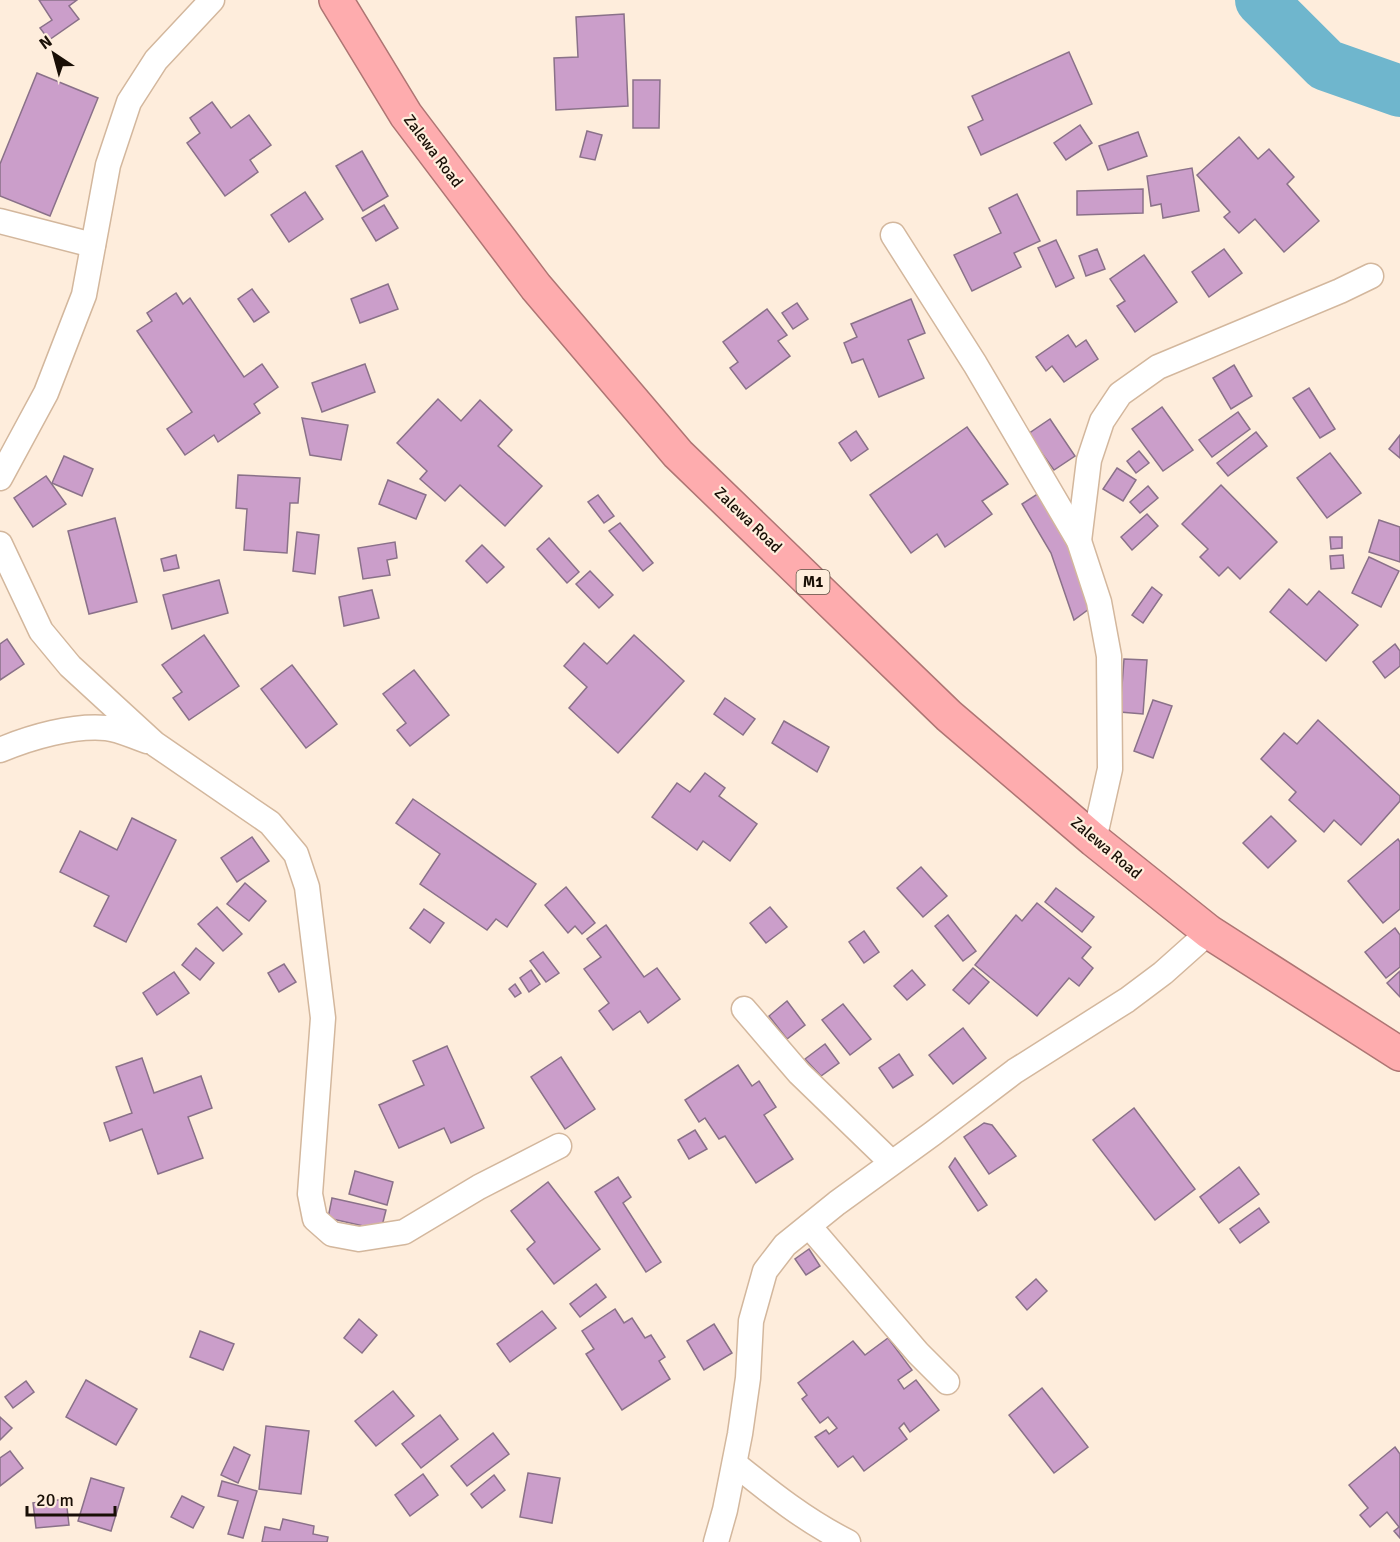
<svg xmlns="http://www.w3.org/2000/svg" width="1400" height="1542" viewBox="0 0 1400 1542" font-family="Signika,sans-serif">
	<rect width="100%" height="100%" fill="#feeddc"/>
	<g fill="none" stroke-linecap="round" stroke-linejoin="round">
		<path stroke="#6fb6cd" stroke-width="52" d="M1261,0l65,65 74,26"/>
	</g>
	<g fill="#cb9eca" stroke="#8a7189" stroke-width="1.5">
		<path d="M39,0h38l-8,6 10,13 -30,21 -9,-12 12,-8z"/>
		<path d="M624,14l4,92 -72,4 -2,-52 24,-1 -2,-40z"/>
		<path d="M1069,52l23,52 -111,51 -13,-28 15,-7 -11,-24z"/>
		<path d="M37,73l61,25 -48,118 -50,-20v-32z"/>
		<path d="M633,80h27l-1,48h-26z"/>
		<path d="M212,102l19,26 18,-13 22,30 -21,15 8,12 -33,24 -38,-53 13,-10 -10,-15z"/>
		<path d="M1080,125l12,18 -26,17 -12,-17z"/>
		<path d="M587,131l15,4 -7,25 -15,-3z"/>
		<path d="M1138,132l9,24 -39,14 -9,-24z"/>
		<path d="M1239,137l19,22 11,-10 25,28 -7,7 32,37 -35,31 -29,-33 -16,14 -15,-16 6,-5 -33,-37z"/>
		<path d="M362,151l26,45 -25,15 -27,-45z"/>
		<path d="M1192,168l7,43 -36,7 -2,-14 -10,2 -4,-30z"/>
		<path d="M1143,189v24l-66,2v-24z"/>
		<path d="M305,192l18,27 -34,23 -18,-27z"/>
		<path d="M1017,194l23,47 -26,12 7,14 -49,24 -18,-36 47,-22 -12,-25z"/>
		<path d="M384,205l14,23 -22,13 -14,-23z"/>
		<path d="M1056,240l18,38 -18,9 -18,-39z"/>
		<path d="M1097,249l8,20 -19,7 -7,-20z"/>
		<path d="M1224,249l18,24 -33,24 -17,-25z"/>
		<path d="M1144,255l33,47 -42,30 -18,-26 8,-5 -15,-22z"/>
		<path d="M388,284l10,25 -38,14 -9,-24z"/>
		<path d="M252,289l17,23 -15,10 -16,-23z"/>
		<path d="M176,293l7,11 7,-6 54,79 18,-13 16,23 -24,17 6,9 -42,29 -4,-7 -29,20 -18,-26 25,-17 -55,-81 15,-10 -5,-8z"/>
		<path d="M911,299l14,34 -17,7 16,38 -45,19 -16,-38 -11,4 -8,-20 13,-6 -6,-13z"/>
		<path d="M797,303l11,16 -15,10 -11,-16z"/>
		<path d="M767,309l20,26 -9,6 12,15 -44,33 -16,-21 8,-6 -15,-20z"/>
		<path d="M1068,335l8,12 10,-7 12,19 -34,23 -12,-16 -6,5 -10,-14z"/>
		<path d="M365,364l10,28 -53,20 -10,-29z"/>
		<path d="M1234,365l18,31 -21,13 -18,-31z"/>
		<path d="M1309,388l26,41 -15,9 -27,-40z"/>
		<path d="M438,399l23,22 19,-21 32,30 -14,16 44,40 -37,40 -45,-41 -15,16 -25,-22 7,-8 -30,-28z"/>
		<path d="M1162,407l31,43 -30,21 -31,-42z"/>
		<path d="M1238,412l12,17 -38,28 -13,-17z"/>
		<path d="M302,418l46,7 -7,35 -31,-5z"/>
		<path d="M1050,419l25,37 -21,14 -26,-36z"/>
		<path d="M967,427l41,57 -26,17 10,13 -47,33 -8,-13 -26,19 -41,-58z"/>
		<path d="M856,431l12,18 -17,12 -12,-18z"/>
		<path d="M1256,432l11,14 -39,30 -11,-13z"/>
		<path d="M1400,435v23l-11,-9z"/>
		<path d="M1139,451l10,12 -13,10 -9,-12z"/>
		<path d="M1330,453l31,40 -34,25 -30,-40z"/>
		<path d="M64,456l29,13 -11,27 -30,-13z"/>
		<path d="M1117,468l19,12 -13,21 -20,-12z"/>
		<path d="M238,475l62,3 -2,25h-8l-3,50 -43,-3 3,-41 -11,-1z"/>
		<path d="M46,476l20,28 -33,23 -19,-29z"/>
		<path d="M388,480l38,15 -10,24 -37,-15z"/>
		<path d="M1221,485l56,57 -37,37 -12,-12 -9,9 -19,-19 8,-8 -26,-25z"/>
		<path d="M1148,486l10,12 -18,15 -10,-11z"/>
		<path d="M1039,493l31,52 23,61 -19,14 -23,-67 -29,-49z"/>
		<path d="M598,495l16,21 -10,7 -16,-21z"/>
		<path d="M1147,514l11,12 -26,24 -11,-13z"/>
		<path d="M115,518l22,84 -48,12 -21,-83z"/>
		<path d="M1379,520l21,7v35l-31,-10z"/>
		<path d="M620,523l33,40 -10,8 -34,-40z"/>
		<path d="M297,532l22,3 -4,39 -22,-3z"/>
		<path d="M1330,537h12v11l-11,1z"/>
		<path d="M549,538l30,34 -12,11 -30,-34z"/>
		<path d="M395,542l2,16 -10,2 3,15 -27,4 -5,-31z"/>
		<path d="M482,545l22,22 -17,16 -21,-22z"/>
		<path d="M176,555l3,13 -15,3 -3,-12z"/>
		<path d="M1343,555l1,13 -13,1 -1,-13z"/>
		<path d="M1369,557l30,14 -18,36 -29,-14z"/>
		<path d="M590,571l23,24 -14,13 -23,-24z"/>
		<path d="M219,580l9,33 -56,16 -9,-34z"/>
		<path d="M1152,587l10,8 -19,28 -11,-8z"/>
		<path d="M1289,589l18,16 12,-14 39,34 -32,36 -56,-49z"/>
		<path d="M372,590l7,28 -35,8 -5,-29z"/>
		<path d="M204,635l35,51 -50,34 -16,-22 9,-6 -20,-27z"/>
		<path d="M634,635l50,46 -66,72 -49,-45 18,-21 -23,-21 20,-23 23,21z"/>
		<path d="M7,639l17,25 -24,16v-36z"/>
		<path d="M1395,644l5,7v15l-15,12 -12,-16z"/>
		<path d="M1124,659l23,1 -4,54 -23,-2z"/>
		<path d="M292,665l45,59 -31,24 -45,-59z"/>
		<path d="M414,670l35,45 -39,31 -13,-16 9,-7 -23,-29z"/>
		<path d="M725,698l30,21 -12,16 -29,-21z"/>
		<path d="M1153,700l19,6 -19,52 -19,-7z"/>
		<path d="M1318,720l82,76v5l-39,44 -27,-25 -10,12 -35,-32 7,-8 -35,-33 23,-26 13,11z"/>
		<path d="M784,721l45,26 -12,25 -45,-29z"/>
		<path d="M705,773l20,15 -6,8 38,28 -27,37 -27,-20 -6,9 -45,-33 25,-34 13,9z"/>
		<path d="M413,799l123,85 -29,43 -11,-8 -9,11 -67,-46 20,-30 -44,-31z"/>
		<path d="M1271,816l25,25 -28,27 -25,-25z"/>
		<path d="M132,818l44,22 -50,102 -32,-16 15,-30 -49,-24 20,-41 37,19z"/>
		<path d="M252,837l17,24 -32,21 -16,-24z"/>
		<path d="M1398,839l2,3v67l-17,14 -35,-42z"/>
		<path d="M921,867l26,29 -24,21 -26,-29z"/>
		<path d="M245,883l21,18 -17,20 -22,-17z"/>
		<path d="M566,887l29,36 -13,11 -7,-8 -7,7 -23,-28z"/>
		<path d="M1056,888l38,29 -12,15 -37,-30z"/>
		<path d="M1037,903l54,44 -9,11 11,10 -14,18 -10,-8 -32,38 -62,-51 41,-50 6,6z"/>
		<path d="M217,907l25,27 -19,17 -25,-27z"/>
		<path d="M770,907l17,20 -21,16 -16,-20z"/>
		<path d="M424,909l20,14 -14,20 -20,-15z"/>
		<path d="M948,915l28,36 -13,10 -28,-35z"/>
		<path d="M606,925l38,52 13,-9 23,31 -32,24 -8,-12 -27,19 -14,-19 10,-8 -25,-34 17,-12 -14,-18z"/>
		<path d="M1395,928l5,7v32l-14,11 -21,-26z"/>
		<path d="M864,931l15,21 -15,11 -15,-21z"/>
		<path d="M196,948l18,15 -14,17 -18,-15z"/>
		<path d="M543,952l16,21 -13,9 -16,-21z"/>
		<path d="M284,964l12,18 -17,10 -11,-19z"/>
		<path d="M973,968l16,14 -20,22 -16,-14z"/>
		<path d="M531,970l9,14 -11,8 -9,-14z"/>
		<path d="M912,970l13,15 -18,15 -13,-14z"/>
		<path d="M1400,971v26l-13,-14z"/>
		<path d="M174,972l15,21 -32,22 -14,-22z"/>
		<path d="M515,984l6,9 -6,4 -6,-8z"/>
		<path d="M787,1001l18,24 -18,14 -18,-23z"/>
		<path d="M843,1004l28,35 -21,16 -28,-35z"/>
		<path d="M963,1028l23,30 -33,26 -24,-29z"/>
		<path d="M825,1044l14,19 -18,13 -16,-17z"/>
		<path d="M447,1046l37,82 -33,15 -7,-15 -45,20 -20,-43 45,-20 -11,-24z"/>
		<path d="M899,1054l14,21 -20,13 -14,-20z"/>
		<path d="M561,1057l34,52 -30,20 -34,-52z"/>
		<path d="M142,1058l12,35 47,-17 11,32 -24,9 15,41 -45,16 -16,-45 -32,12 -6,-18 28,-10 -16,-46z"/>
		<path d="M738,1065l14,21 7,-5 17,26 -12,8 29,44 -37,24 -31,-47 -6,3 -14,-21 -6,4 -14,-22z"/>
		<path d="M1134,1108l61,81 -40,31 -62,-80z"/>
		<path d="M984,1123l8,2 24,31 -27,18 -25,-37z"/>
		<path d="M695,1130l12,19 -18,10 -11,-19z"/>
		<path d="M955,1158l32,47 -9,6 -29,-44z"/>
		<path d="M1239,1167l20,27 -40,29 -19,-26z"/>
		<path d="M355,1171l38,11 -6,23 -38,-11z"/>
		<path d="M618,1177l13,20 -8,6 38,59 -15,10 -51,-80z"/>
		<path d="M548,1182l52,67 -46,35 -27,-35 8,-7 -24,-31z"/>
		<path d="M332,1198l54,12 -5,20 -53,-12z"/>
		<path d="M1259,1208l10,14 -29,21 -10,-14z"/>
		<path d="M809,1249l11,17 -14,9 -11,-16z"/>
		<path d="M1036,1279l11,12 -20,19 -11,-13z"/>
		<path d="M596,1284l10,13 -26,20 -10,-13z"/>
		<path d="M615,1309l9,14 8,-5 13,20 6,-3 14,22 -6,4 11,18 -48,31 -36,-56 8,-5 -12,-18z"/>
		<path d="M542,1311l14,17 -46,34 -13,-18z"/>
		<path d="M359,1319l18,16 -15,18 -18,-15z"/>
		<path d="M714,1324l18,29 -28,17 -17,-29z"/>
		<path d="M200,1331l34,13 -11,26 -33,-13z"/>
		<path d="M888,1338l24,32 -14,10 6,9 12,-9 23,30 -29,22 -6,-9 -5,5 8,11 -43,32 -11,-15 -15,11 -23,-30 11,-7 3,4 8,-6 -9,-11 -8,6 -18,-24 5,-4 -9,-12 55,-42 12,14z"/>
		<path d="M86,1380l51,29 -21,36 -50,-28z"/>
		<path d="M26,1381l8,11 -21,16 -8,-11z"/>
		<path d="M1042,1388l46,59 -34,26 -45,-58z"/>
		<path d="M393,1391l21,25 -38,30 -21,-25z"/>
		<path d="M440,1415l18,24 -37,29 -19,-24z"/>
		<path d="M0,1417l12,11 -12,12z"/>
		<path d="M266,1426l43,5 -8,63 -42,-5z"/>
		<path d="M493,1433l16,21 -42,32 -16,-20z"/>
		<path d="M234,1447l16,8 -12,28 -17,-8z"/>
		<path d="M1395,1447l5,7v84l-6,-7 5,-4 -12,-15 -17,15 -10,-12 8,-7 -19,-23z"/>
		<path d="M10,1451l13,17 -23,18v-28z"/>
		<path d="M528,1473l32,5 -8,45 -32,-6z"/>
		<path d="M423,1474l15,21 -28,21 -15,-21z"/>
		<path d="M494,1475l11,15 -23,18 -11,-14z"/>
		<path d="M91,1478l33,10 -13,43 -33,-10z"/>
		<path d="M222,1481l35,10 -14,47 -15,-4 10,-33 -20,-5z"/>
		<path d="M182,1496l22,11 -11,21 -22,-11z"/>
		<path d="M66,1499l3,26 -33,3 -3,-25z"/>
		<path d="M283,1519l31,7 -1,8 15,3 -1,5h-65l3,-15 15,3z"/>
	</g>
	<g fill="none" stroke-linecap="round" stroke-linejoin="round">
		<g stroke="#d3b79d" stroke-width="27">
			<g id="street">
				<path d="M0,221l93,24"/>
				<path d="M893,235l82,129 104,177 20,61 10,54 1,113 -16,71"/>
				<path d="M0,478l46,-85 38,-98 24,-130 21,-63 27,-42 56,-60"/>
				<path d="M1079,541l10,-81 13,-39 18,-27 38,-27 182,-76 31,-15"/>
				<path d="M0,544l41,87 29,35 85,78 115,79 26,31 11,33 16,131 -13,176 5,25 17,15 27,5 45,-7 75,-45 80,-41"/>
				<path d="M0,750c31,-13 73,-25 106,-22 13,1 28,9 41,13"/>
				<path d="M744,1009l55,64 92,89"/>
				<path d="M809,1226l109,127 29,29"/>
				<path d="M735,1464c36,29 71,57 113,78"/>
				<path d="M716,1542l9,-32 15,-76 8,-56 3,-57 14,-50 20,-26 52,-42 95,-69 83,-63 112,-71 36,-27 46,-41"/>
			</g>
		</g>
		<g stroke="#ae7573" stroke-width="36">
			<path id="highway" d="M336,0l70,115 130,172 142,167 271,262 145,124 115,92 191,122"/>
		</g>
		<use href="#street" stroke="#fff" stroke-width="24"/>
		<use href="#highway" stroke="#feacae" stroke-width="33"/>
	</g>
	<g text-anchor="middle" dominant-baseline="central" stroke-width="4.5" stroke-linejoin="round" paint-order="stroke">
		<rect fill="#feeddc" stroke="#5e5246" stroke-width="1.5" x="796.5" y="570" width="33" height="24" rx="4.5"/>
		<g font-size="15" font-weight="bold" fill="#190f06">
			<text x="813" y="582">M1</text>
		</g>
		<g font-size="16" fill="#190f06" stroke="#feeddc">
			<text transform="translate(433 151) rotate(53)">Zalewa Road</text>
			<text transform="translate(748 520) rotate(44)">Zalewa Road</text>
			<text transform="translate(1106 848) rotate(40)">Zalewa Road</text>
		</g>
	</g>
	<g transform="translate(54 54) rotate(324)" stroke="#feeddc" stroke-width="4.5" paint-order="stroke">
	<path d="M0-4.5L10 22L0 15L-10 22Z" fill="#190f06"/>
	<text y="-9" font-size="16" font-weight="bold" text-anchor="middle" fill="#190f06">N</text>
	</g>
	<path d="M27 1506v9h88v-9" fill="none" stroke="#190f06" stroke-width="3"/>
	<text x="36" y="1506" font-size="18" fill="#190f06" stroke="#feeddc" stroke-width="4.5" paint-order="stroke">20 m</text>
</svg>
